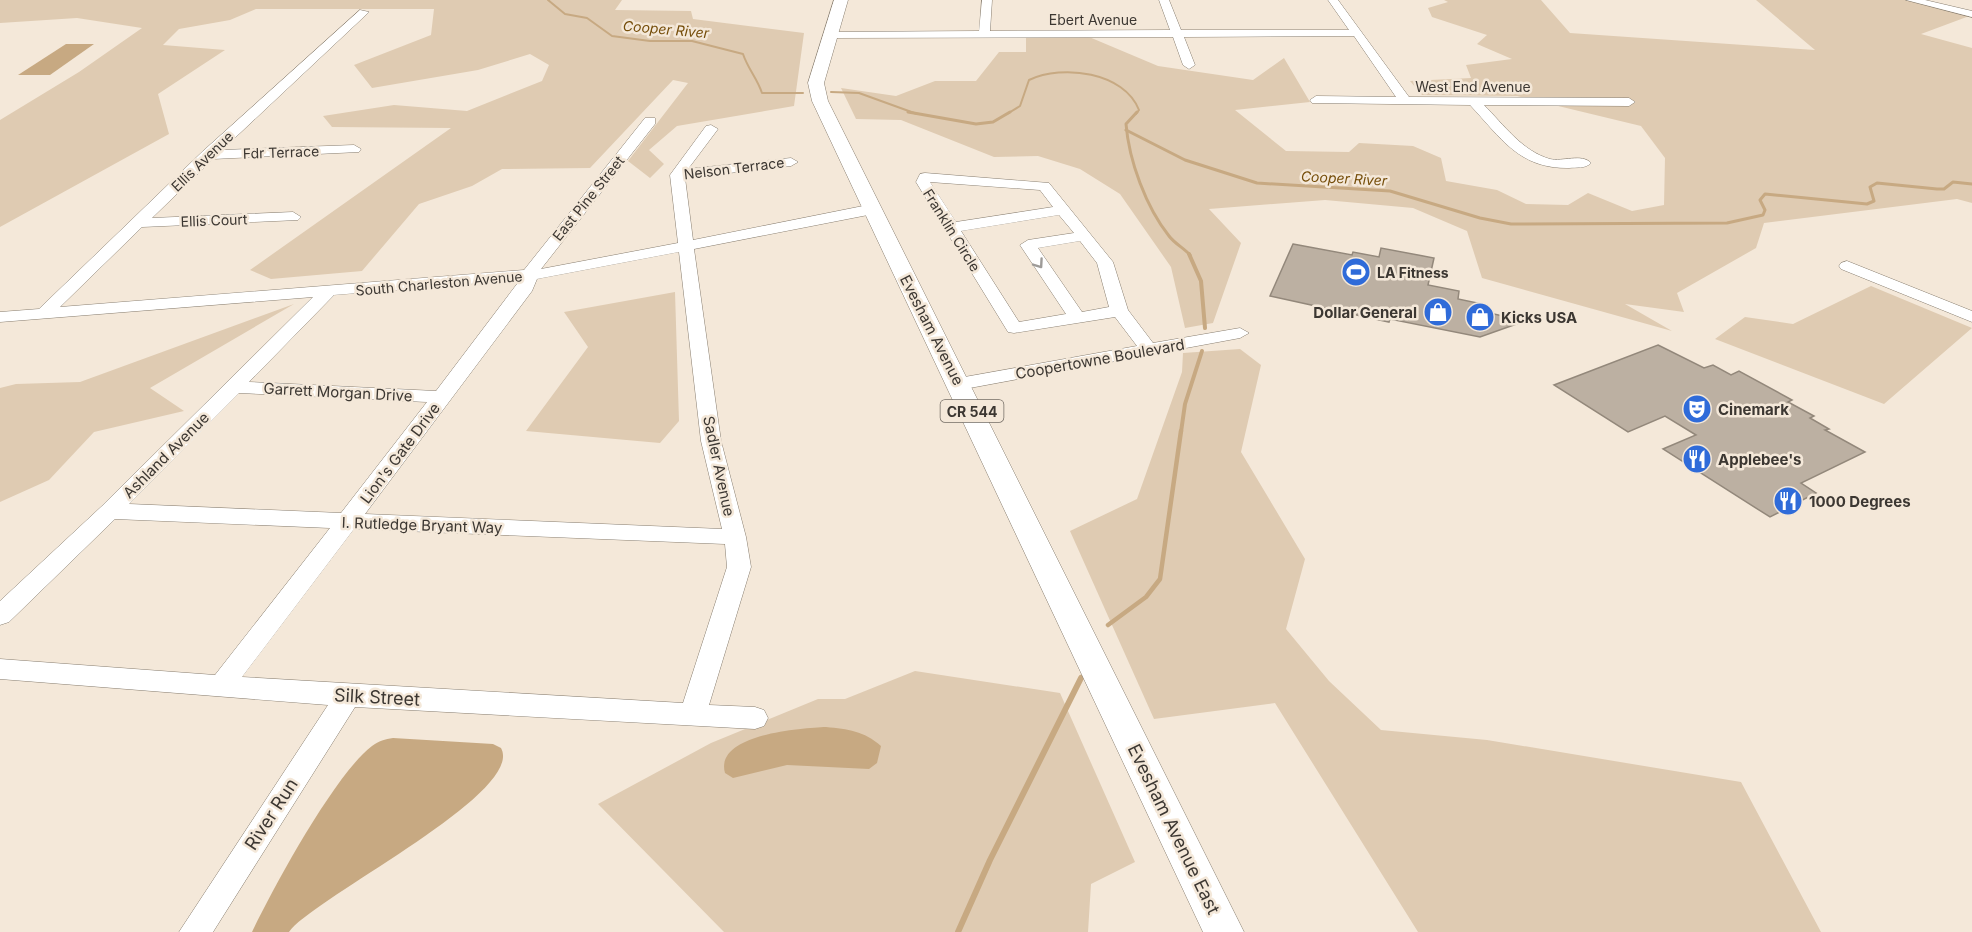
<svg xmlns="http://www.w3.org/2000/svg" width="1972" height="932" viewBox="0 0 1972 932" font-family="Inter,sans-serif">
	<rect width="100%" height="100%" fill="#f4e8d9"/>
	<g fill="#dfcbb2">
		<path d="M0,0h622l-7,10 76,1 2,8 111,14 -10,73 -117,20 -28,24 15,14 -14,14 -22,-17 60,-78 -15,-3 -83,88 -88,1 -30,17 -53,18 -57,67 -91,8 -21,-9 201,-142 -119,-1 -9,-11 71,-11 73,6 75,-30 7,-16 -19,-11 -52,16 -106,18 -18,-23 77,-30 3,-26h-178l-26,11 -51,9 -16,16 62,5 -67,44 11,40 -169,93v-107l79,-48 63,-44 -65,-10 -77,5z"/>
		<path d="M1444,0h97l29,33 245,17 -59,-50h155l61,15 -51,19 51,14v155l-15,-4 -193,24 -8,25 -79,45 7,19 -59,-8 47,27 -190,-53 -15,-47 -54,-23 -88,-8 -116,9 32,34 -28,80 -28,5 -14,-61 -51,-73 -40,-25 -42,-13 -44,1 -93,-37 -45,-1 -15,-31 55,8 39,-15h41l23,-29h27v-19l56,1 76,32 95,14 31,-22 26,44 -75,8 51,41 63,1 10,-9 54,3 28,12 5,23 51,9 29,14 42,1 20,-12 44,18 32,-6 1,-47 -24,-32 -124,-30 -95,-1 -12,-14 61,-3 -5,-13 46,-6 -35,-15 10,-9 -55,-18 -4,-9 20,-6z"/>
		<path d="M1871,286l101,42 -88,76 -169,-65 30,-22 48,7z"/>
		<path d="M675,292l4,129 -19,22 -134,-12 62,-84 -24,-35z"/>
		<path d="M294,304l-144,84 34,23 -90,21 -45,48 -49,22v-114l16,-4 64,-2z"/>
		<path d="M1240,349l21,16 -20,87 64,107 -19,70 43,52 52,49 106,10 254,42 80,150h-403l-143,-229 -121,16 -84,-188 67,-32 45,-127 1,-19z"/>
		<path d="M915,671l145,22 75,169 -44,22 -3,48h-364l-126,-128 113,-61 107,-44h27z"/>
	</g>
	<g fill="#c7a982">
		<path d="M66,44h28l-44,31h-32z"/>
		<path d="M826,727c22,2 38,4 55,19l-4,17 -8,6 -82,-4 -54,13 -8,-5c-11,-39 77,-45 101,-46z"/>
		<path d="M393,738l100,6 8,4c25,45 -188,150 -212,184h-37c21,-44 83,-158 120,-186 7,-5 13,-7 21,-8z"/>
	</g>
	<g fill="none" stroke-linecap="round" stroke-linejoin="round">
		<g stroke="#c7a982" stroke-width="2">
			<path d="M548,0l17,14 22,4 25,18 38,5h42l51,13c5,15 14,24 19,39h41"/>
			<path d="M831,92l28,1 58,21"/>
			<path d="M1007,114l13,-8 9,-26c34,-16 95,-8 110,30l-3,4"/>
		</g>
		<g stroke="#c7a982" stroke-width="3">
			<path d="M908,112l68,12 17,-2 17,-10"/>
			<path d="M1137,112l-11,12c3,37 20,83 43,112 6,8 15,12 21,19"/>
			<path d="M1126,130l59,30 72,23 133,8 90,27 31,6 216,-1 36,-8 2,-5 -5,-10 5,-6 102,10 7,-3 -4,-14 7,-4 60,6h7l9,-7 19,2"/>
		</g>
		<g stroke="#c7a982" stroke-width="4">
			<path d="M1189,254l12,27 4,47"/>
			<path d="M1181,432l4,-28 17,-53"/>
		</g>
		<path stroke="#c7a982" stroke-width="4.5" d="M1108,625l38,-28 14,-18 21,-148"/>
		<path stroke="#c7a982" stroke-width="6" d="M958,932l32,-72 91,-182"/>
	</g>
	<g fill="#bcb0a2" stroke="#93887b" stroke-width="1.5">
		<path d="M1293,244l59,11 1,-3 26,5 2,-9 53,10 -6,27 31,6 -1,8 29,6 -2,7 40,9 -45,16 -90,-18 -1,3 -119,-26z"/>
		<path d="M1658,345l46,23 9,-3 18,10 8,-4 53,29 -4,2 26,14 -4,2 19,11 -4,1 40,22 -64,31 15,10 -46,24 -107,-68 33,-14 -31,-19 -37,16 -74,-47z"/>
	</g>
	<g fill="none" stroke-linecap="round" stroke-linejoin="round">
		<g stroke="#887e70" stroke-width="1">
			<g id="minor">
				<path d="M982,0h10l-2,31 180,-1 -11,-30h10l12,30h168l-21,-30h10l71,97 220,1 6,4 -6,4 -145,-1c20,20 38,46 66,54 12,3 32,-6 41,4 -6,6 -14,4 -22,5 -50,1 -68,-30 -99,-63l-158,-2 -2,-3 6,-4 80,1 -42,-61 -170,1 11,28 -6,4 -6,-4 -10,-28 -343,1 -6,-3 6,-3 149,-1z"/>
				<path d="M1906,0h19l47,11v6z"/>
				<path d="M360,10l9,2 -147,138 132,-5 7,4 -2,3 -146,7 -61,59 141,-6 8,5 -3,3 -156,7 -82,80 464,-37 121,-152h10v6l-114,145 137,-26 -8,-68 36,-49 5,-1 7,4 -30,40 103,-11 7,4 -7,4 -106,12 8,62 180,-36 8,5 -8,5 -179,35 27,192 25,96 5,30 -42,138 46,2 9,3 4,8 -4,8 -9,3 -400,-22 -142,225h-34l149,-227 -328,-26v-20l215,16 115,-147 -215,-9 -106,103 -9,3v-24l102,-95 211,-209 -313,25v-10l39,-3 163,-157zM679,252l22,189 21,88 -357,-15 167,-223 5,-12zM520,280l-84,111 -187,-9 85,-87zM239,393l188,9 -86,111 -212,-9zM354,529l371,15 2,23 -44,136 -441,-26z"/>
				<path d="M925,173l124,10 64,79 15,48 25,33 87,-15 9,5 -9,5 -281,52 -7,-2 -3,-4 3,-4 7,-2 178,-32 -22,-29 -101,16 -6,-1 -92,-150 4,-8zM930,182l110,8 13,17 -97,15zM1059,215l15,18 -46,7 -8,5 46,69 -47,8 -58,-91zM1080,241l17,22 12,44 -27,5 -44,-64z"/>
				<path d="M1847,261l125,50v11l-131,-53 -2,-3 2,-3z"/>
			</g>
		</g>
		<g stroke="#887e70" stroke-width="1">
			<path id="major" d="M834,0h14l-24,83 4,18 416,831h-41l-391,-831 -4,-18z"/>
		</g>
		<use href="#minor" fill="#fff" fill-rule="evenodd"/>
		<use href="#major" fill="#fff" fill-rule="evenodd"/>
	</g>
	<defs><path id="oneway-chevron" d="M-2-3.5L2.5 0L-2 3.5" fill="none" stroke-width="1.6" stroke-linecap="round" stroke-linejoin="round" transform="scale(1.5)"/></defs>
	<use stroke="#9e9b98" href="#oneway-chevron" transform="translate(1039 264) rotate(55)"/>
	<defs>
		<g id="stadium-disc" transform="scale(1.5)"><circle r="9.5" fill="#2f6bd9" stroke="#f4e8d9"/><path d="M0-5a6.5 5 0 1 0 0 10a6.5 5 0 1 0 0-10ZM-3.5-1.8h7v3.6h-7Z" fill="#fff"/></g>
		<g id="shop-disc" transform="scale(1.5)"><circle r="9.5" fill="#2f6bd9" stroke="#f4e8d9"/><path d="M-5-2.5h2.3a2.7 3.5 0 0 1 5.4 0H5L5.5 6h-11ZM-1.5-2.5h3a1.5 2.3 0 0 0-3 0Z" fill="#fff"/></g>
		<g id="theatre-disc" transform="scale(1.5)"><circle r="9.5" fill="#2f6bd9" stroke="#f4e8d9"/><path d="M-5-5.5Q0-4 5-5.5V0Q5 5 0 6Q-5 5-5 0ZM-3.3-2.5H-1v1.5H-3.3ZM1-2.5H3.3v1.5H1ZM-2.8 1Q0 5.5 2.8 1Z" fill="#fff"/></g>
		<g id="restaurant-disc" transform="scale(1.5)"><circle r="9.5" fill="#2f6bd9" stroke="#f4e8d9"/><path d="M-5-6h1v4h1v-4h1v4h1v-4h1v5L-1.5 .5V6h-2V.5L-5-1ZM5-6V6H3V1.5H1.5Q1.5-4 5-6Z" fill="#fff"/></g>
	</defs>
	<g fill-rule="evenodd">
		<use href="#stadium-disc" x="1356" y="272"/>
		<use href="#shop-disc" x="1438" y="312"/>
		<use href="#shop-disc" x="1480" y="317"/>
		<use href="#theatre-disc" x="1697" y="409"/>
		<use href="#restaurant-disc" x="1697" y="459"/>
		<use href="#restaurant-disc" x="1788" y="501"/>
	</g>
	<g text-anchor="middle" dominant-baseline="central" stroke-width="5" stroke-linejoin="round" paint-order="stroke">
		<g font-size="14" fill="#3c3732" stroke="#f4e8d9">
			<text x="1093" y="19">Ebert Avenue</text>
			<text x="1473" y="86">West End Avenue</text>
			<text transform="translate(281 152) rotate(-2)">Fdr Terrace</text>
			<text transform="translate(202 161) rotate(-44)">Ellis Avenue</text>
			<text transform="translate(734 168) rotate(-7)">Nelson Terrace</text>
			<text transform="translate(588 198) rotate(-51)">East Pine Street</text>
			<text transform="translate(214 220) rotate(-2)">Ellis Court</text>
			<text transform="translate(952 230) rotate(58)">Franklin Circle</text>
			<text transform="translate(439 283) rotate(-5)">South Charleston Avenue</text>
		</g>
		<g font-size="14" font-style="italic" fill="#754d09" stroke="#f4e8d9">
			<text transform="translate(666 29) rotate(5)">Cooper River</text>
			<text transform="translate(1344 178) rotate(3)">Cooper River</text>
		</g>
		<g font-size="14" font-weight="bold" fill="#3c3732" stroke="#f4e8d9" text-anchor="start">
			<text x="1377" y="272">LA Fitness</text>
		</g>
		<rect fill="#f4e8d9" stroke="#736c64" stroke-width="1.5" x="940.5" y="400" width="63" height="22" rx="4.5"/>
		<g font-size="14" font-weight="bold" fill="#3c3732">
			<text x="972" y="411">CR 544</text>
		</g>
		<g font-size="15" font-weight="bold" fill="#3c3732" stroke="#f4e8d9" text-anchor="start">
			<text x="1417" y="312" text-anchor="end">Dollar General</text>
			<text x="1501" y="317">Kicks USA</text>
			<text x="1718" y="409">Cinemark</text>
			<text x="1718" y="459">Applebee's</text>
			<text x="1809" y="501">1000 Degrees</text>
		</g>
		<g font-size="15" fill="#3c3732" stroke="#f4e8d9">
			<text transform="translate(932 330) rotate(63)">Evesham Avenue</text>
			<text transform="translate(1100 359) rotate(-10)">Coopertowne Boulevard</text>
			<text transform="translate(338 392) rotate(3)">Garrett Morgan Drive</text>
			<text transform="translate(400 453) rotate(-53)">Lion's Gate Drive</text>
			<text transform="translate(166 455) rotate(-45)">Ashland Avenue</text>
			<text transform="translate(719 466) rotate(78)">Sadler Avenue</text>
			<text transform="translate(422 525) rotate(2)">I. Rutledge Bryant Way</text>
		</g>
		<g font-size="18" fill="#3c3732" stroke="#f4e8d9">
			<text transform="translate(377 697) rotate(3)">Silk Street</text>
			<text transform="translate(271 814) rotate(-57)">River Run</text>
			<text transform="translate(1174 829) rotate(64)">Evesham Avenue East</text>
		</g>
	</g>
</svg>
